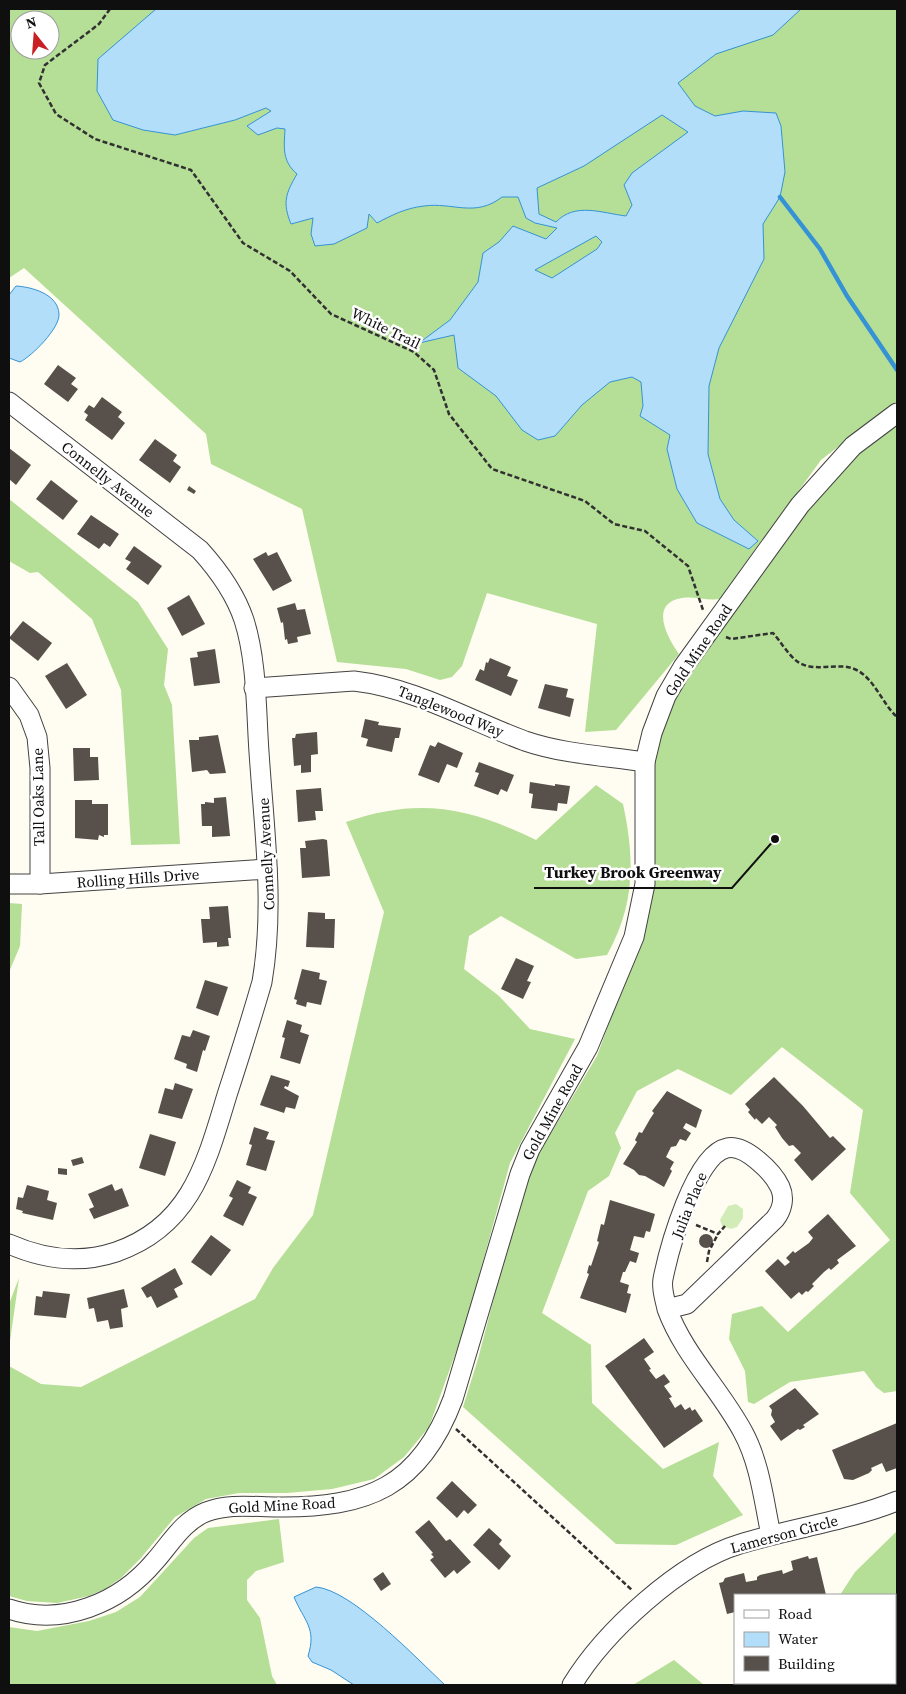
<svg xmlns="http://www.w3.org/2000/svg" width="906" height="1694" viewBox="0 0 906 1694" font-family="'Source Serif 4',serif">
	<rect width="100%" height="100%" fill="#fffcf1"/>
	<path fill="#d2ecb8" d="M736,1204l7,5v9l-6,9 -6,2 -9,-3 -2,-6 8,-14z"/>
	<g fill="#b5de96" fill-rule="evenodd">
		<path d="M9,9h888v392l-76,59 -101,139c-13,2 -25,-3 -38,-1 -34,5 -14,41 -3,56l-63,76 -31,2 12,-108 -110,-31 -25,73 -10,11 -12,3 -34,-11 -69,-7 -35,-153 -91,-45 -5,-30 -182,-166 -15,10zM20,20h30v30h-30z"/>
		<path d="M897,424v967l-13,2 -8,-6 -12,-16 -74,11 -36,22 -6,-2 -3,-31 -16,-32 3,-25 30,-8 26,26 102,-92 -40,-47 13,-83 -81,-63 -51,48 -53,-26 -41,22 -22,42 6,15 -12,28 -21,15 -46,122 49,32 1,58 71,66 56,-27 -6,34 30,39 -67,30 -60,-1 -153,-137 15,-48 48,-184 71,-119 39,-107 18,-63 -4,-94 2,-28 20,-61 16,-30 115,-161 57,-59z"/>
		<path d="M9,499l129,103 30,47 -4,36 8,20 8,139 -49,1 -10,-155 -29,-71 -54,-47 -8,1 -21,-12z"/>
		<path d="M596,785l27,19c12,56 12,101 -16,151l-31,4 -75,-43 -32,20 -5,33 35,27 31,33 45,10 -65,124 -45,164 -36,100 -25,30 -30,22 -42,10 -45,4h-48l-33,6 -31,18 -35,42 -19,19 -16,11 -16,7 -32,7 -30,-2 -18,-5v-230l32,18 40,3 174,-88 18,-31 40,-53 71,-303 -38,-90c73,-25 122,-15 190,18z"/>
		<path d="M9,903l13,1 -2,42 -11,26z"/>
		<path d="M19,1278l-10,70v-44z"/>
		<path d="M279,1519l5,43 -28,9 -9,9v20l13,18 12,58 5,9h-268v-58l28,4 52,-10 27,-9 24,-15 54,-59 14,-10z"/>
		<path d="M897,1531v154h-152l2,-2h148v-88h-55l15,-23z"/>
		<path d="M674,1660l30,25h-71z"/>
	</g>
	<g fill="#b2def9" stroke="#3593d5" fill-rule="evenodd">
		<path d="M156,9h645l-28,26 -57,19 -38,29 17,23 20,10 28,-5 33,2 5,13 4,46 -5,25 -17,27 1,35 -45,89 -10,38 -1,68 12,45 14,21 24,21 -9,8 -52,-26 -20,-34 -10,-40 3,-14 -30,-19 3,-10 -2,-24 -9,-5 -22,5 -28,23 -27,31 -17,4 -16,-10 -26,-34 -38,-28 -4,-33 -35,8 31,-23 28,-38 5,-29 16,-11 14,-16 33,13 11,-11 -22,-5 -9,-5 -8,-21h-16c-27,21 -49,5 -78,9 -18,2 -32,9 -47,17l-8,-9 -2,14 -33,16 -19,2 -4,-12 2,-16 -22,6c-9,-22 -5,-31 6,-50 -15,-13 -13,-26 -12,-45l-8,-1 -19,7 -11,-9 24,-15 -5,-3 -31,12 -60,15 -32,-5 -30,-10 -16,-29 1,-32zM662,115l26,17 -56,41 -8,12 8,20 -6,11c-24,-3 -51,-14 -70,6l-17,-8 -2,-26 47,-22zM596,236l6,6 -5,7 -45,29 -17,-8z"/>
		<path d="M16,286c16,1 42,8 43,28 1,14 -27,42 -39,48l-11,-4v-63z"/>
		<path d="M316,1587c36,3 101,72 129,98h-91l-23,-15 -19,-8 -4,-6c9,-28 -4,-35 -14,-59z"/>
	</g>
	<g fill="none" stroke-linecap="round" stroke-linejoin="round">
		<g stroke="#3593d5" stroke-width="4.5">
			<path d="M780,197l40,52 27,47 50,74"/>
			<path d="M895,1654h2"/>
			<path d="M836,1685l3,-2"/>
		</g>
	</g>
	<g fill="#58504b">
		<path d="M58,365l18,13 -5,6 7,5 -10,13 -24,-18z"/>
		<path d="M102,397l20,15 -4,5 7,6 -13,17 -27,-20 3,-5 -4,-3 5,-7 5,3z"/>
		<path d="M155,439l22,16 -4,6 8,6 -11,16 -31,-23z"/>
		<path d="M9,448l22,17 -15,20 -7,-6z"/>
		<path d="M51,480l27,21 -15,19 -27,-21z"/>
		<path d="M189,486l7,5 -2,3 -7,-4z"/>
		<path d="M91,515l28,19 -9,13 -6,-4 -5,6 -22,-15z"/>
		<path d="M134,546l28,20 -14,19 -22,-16 5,-7 -6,-3z"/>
		<path d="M266,552l2,4 9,-4 15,29 -19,10 -20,-32z"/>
		<path d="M189,595l16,29 -23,12 -15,-28z"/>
		<path d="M295,603l2,7 8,-1 6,25 -14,3 1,5 -10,2 -1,-5 -2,1 -2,-18 -2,1 -4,-15z"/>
		<path d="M23,621l29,22 -14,18 -29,-23z"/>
		<path d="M215,649l5,34 -26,3 -4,-28 8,-1 -1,-5z"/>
		<path d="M490,658l21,9 -4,9 11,4 -7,16 -36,-16 5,-11 4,2 2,-9 2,1z"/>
		<path d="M67,663l20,32 -21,14 -21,-33z"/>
		<path d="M545,684l23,5 -2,8 8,2 -4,18 -32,-9z"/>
		<path d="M365,719l14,3 -1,3 23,3 -2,10h-4l-3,14 -26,-6 2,-7 -7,-2z"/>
		<path d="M317,732l1,22 -7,1v17l-10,1v-8l-7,1 -2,-28h3l1,-4z"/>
		<path d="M218,735l8,38 -16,1 -3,-4 -15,2 -3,-32h10v-3z"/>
		<path d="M438,742l25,11 -6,15 -10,-4 -8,19 -21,-8 12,-30 5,2z"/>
		<path d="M73,748h17v9h8l1,23 -25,1z"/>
		<path d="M479,762l35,13 -7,17 -6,-3 -3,6 -24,-9 5,-13 -4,-1z"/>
		<path d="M530,782l25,4v-2l15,2 -3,18 -9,-1 -1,8 -26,-3 2,-14 -4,-1z"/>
		<path d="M321,788l2,23h-8l1,9 -18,2 -2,-32z"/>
		<path d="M226,797l4,39 -18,1v-11h-10l-1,-22h4v-2l9,1v-5z"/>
		<path d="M75,800h17v4h16v31h-4v2l-5,-2 -1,5 -23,-2z"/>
		<path d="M323,839l4,1 3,36 -28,2 -2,-30h6l-1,-7z"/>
		<path d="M228,906l3,32h-3l1,8 -12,1v-5l-14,1 -2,-24h9l-1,-12z"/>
		<path d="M308,912l17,1v6h10l-1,29 -28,-1z"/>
		<path d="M516,958l18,8 -7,15 4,1 -8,17 -22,-10z"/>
		<path d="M302,969l18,4 -1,6 8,2 -6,24 -14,-3 -1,5 -10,-3 1,-4 -3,-1z"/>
		<path d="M205,980l23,7 -10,29 -22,-8z"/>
		<path d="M287,1020l15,5 -2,7 9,3 -9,29 -20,-6 5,-20 -3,-1z"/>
		<path d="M193,1030l17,6 -5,15 -2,-1 -6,22 -11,-4 1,-4 -13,-5 8,-24 8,2z"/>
		<path d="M271,1075l19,6 -2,6 -3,-1 -1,2 15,8 -4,13 -9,-2 -2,6 -24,-8z"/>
		<path d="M774,1077l29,29 27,32 3,-2 13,13 -34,32 -18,-21 7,-7 -8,-8 -4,1 -7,-8 -7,-11 2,-2 -8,-8 -7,7 -6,-6 -1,2 -7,-8 2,-2 -5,-6z"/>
		<path d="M175,1083l18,6 -11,30 -24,-6 7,-25 8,2z"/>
		<path d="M667,1091l35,19 -6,18 -10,-5 -3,5 8,5 -5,8 -6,-2 -4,7 -5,1 -5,10 8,5 -4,7 2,2 -8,16 -19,-11 -6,-1 -5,-5 -11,-6 14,-22 -2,-2 4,-8 3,1 8,-14 4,-6 -2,-2z"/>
		<path d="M254,1127l15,5 -3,7 9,2 -9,30 -20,-6 6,-20 -3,-1z"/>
		<path d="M150,1134l26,8 -11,34 -26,-8z"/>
		<path d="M82,1157l2,6 -11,3 -2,-6z"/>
		<path d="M58,1168l9,1v6l-9,-1z"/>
		<path d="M237,1180l14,7 -3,6 9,4 -14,29 -20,-10 10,-18 -4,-2z"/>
		<path d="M112,1184l3,7 7,-3 7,18 -35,13 -5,-10 5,-2 -6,-13z"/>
		<path d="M27,1185l22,6 -2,9 10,3 -4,17 -31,-7 1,-2 -7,-2 2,-12 5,1z"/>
		<path d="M610,1200l45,14 -5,18 -4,-1 -2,7 -10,-2 -4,14 9,3 -3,10 -6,-2 -5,11h-2l-3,10 9,3 -2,8 4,1 -5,19 -46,-15 9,-24 -2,-1 2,-8 2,1 8,-24 -2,-1 4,-17 3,1z"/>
		<path d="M828,1214l28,32 -19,14 2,3 -8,7 -2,-2 -5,4 -12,12 2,2 -6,6 -2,-1 -4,4 -3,-3 -8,7 -26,-28 13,-12 7,7 5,-4 -4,-4 7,-7 2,2 14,-10 4,-5 -5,-6z"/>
		<circle cx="706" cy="1241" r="7"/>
		<path d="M211,1235l20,15 -20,26 -20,-14z"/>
		<path d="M175,1268l8,16 -9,5 4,8 -21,11 -6,-12 -4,2 -6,-10z"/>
		<path d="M124,1289l4,18 -7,2 2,18 -13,2 -2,-9 -11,2 -3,-14 -5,1 -2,-11z"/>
		<path d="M43,1291l27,3 -4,24 -32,-3 2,-19 6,1z"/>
		<path d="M644,1338l10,14 -10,7 7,10 -2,1 7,9 8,-5 6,8 -6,4 8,11 -3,1 6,10 6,-4 4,6 5,-3 2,4 3,-2 8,12 -39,27 -59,-82z"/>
		<path d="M795,1388l24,26 -16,11 2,2 -5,3 -2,-1 -17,12 -11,-15 5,-4 -4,-7 1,-5 -3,-4z"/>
		<path d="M897,1423v45l-11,4 -4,-9 -11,5 1,2 -3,3 -16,7 -9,-1 -12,-29z"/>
		<path d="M452,1481l25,24 -9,9 -4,-4 -7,8 -21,-20z"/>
		<path d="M429,1520l17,21 4,-2 21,23 -14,12 -3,-4 -9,8 -15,-18 4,-3 -3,-3 2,-1 -18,-21z"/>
		<path d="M489,1528l13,12 -3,4 12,12 -12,14 -26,-25z"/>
		<path d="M808,1556l1,3 8,-2 9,38h-91v17l-8,2 -8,-31 4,-1 2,-4 19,-5 2,9 11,-2v-3l3,-2 22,-5 1,4 10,-4 -2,-9z"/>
		<path d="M383,1572l8,12 -10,7 -8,-12z"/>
	</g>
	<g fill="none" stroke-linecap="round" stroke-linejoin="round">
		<g stroke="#424242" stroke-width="21">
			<g id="minor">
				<path d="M9,402l191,148c19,21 35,43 44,70 13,41 12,89 15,132 5,77 16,154 3,230 -11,38 -23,76 -35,113 -21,69 -36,131 -111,157 -36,12 -73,7 -107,-8"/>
				<path d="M9,687l20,28 8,22 3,31v116"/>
				<path d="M254,688l100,-7c61,7 114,39 171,60 38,13 81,15 120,21"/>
				<path d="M9,884h31l227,-15"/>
				<path d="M667,1309c-2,-10 -6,-20 -4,-30 6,-30 32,-125 64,-131 18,-4 46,24 53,39 5,11 2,23 -5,32l-88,85 -20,5c17,46 53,80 76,123 17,31 21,70 28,103"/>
				<path d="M9,1609c53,18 111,-6 146,-48 16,-18 28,-40 51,-49 23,-9 48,-5 72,-5 89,1 142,-20 175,-108l67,-225 10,-25 58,-102 46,-110 11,-53v-122l7,-29 14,-37 17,-29 117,-162 53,-59 44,-33"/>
				<path d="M572,1685c32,-53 108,-123 168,-141 52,-16 107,-23 157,-43"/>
			</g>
		</g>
		<g stroke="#313131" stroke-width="2.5" stroke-dasharray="5 2.5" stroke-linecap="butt">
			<path d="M110,9l-11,15 -54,41 -6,18 17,31 39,25 96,31 52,73 47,28 41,43 83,38 20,18 15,44 43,55 93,32 29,23 31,7 43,35 15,44"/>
			<path d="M726,637l5,2 42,-6c8,9 16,23 25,29 20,13 46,-5 66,13 13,11 20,30 33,42"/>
			<path d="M696,1225l22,9 7,-8"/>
			<path d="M707,1262l2,-11 9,-17"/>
			<path d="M456,1429l177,162"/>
		</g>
		<use href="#minor" stroke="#fff" stroke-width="19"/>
	</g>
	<g text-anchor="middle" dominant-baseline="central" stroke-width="5" stroke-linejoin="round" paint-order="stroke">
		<g font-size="15" fill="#0f0f0f" stroke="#fff">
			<text transform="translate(386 328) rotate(26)">White Trail</text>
			<text transform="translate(108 479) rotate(38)">Connelly Avenue</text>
			<text transform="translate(698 650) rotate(-56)">Gold Mine Road</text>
			<text transform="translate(451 711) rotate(22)">Tanglewood Way</text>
			<text transform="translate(38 797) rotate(-91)">Tall Oaks Lane</text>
			<text transform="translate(266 854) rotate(-93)">Connelly Avenue</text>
			<text transform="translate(138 878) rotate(-4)">Rolling Hills Drive</text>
			<text transform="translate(552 1112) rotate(-61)">Gold Mine Road</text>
			<text transform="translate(689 1205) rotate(-68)">Julia Place</text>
			<text transform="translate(282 1505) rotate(-3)">Gold Mine Road</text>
			<text transform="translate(784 1534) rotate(-15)">Lamerson Circle</text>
		</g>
	</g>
	<path fill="none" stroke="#0f0f0f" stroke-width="2" d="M775 839L732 888H534"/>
	<circle fill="#0f0f0f" stroke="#fff" stroke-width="2" cx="775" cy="839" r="5"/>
	<g font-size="16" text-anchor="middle" font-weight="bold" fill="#0f0f0f" stroke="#fff" stroke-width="5" stroke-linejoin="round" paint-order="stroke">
		<text x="633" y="878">Turkey Brook Greenway</text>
	</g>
	<rect width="906" height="1694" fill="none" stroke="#0f0f0f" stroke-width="20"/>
	<rect x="734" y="1594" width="162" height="90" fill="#ffffff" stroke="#9f9f9f"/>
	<rect x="744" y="1610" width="25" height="8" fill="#ffffff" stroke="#9f9f9f"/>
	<text x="778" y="1619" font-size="15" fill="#0f0f0f">Road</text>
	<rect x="744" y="1632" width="25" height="15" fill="#b2def9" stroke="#9f9f9f"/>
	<text x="778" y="1644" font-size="15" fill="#0f0f0f">Water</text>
	<rect x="744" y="1656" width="25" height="15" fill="#58504b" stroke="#9f9f9f"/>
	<text x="778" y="1669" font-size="15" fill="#0f0f0f">Building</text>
	<g transform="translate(35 35) rotate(343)"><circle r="24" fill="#ffffff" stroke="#9f9f9f"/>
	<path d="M0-4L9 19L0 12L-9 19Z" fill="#c71f24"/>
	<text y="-8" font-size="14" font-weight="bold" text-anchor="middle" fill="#0f0f0f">N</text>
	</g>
</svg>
